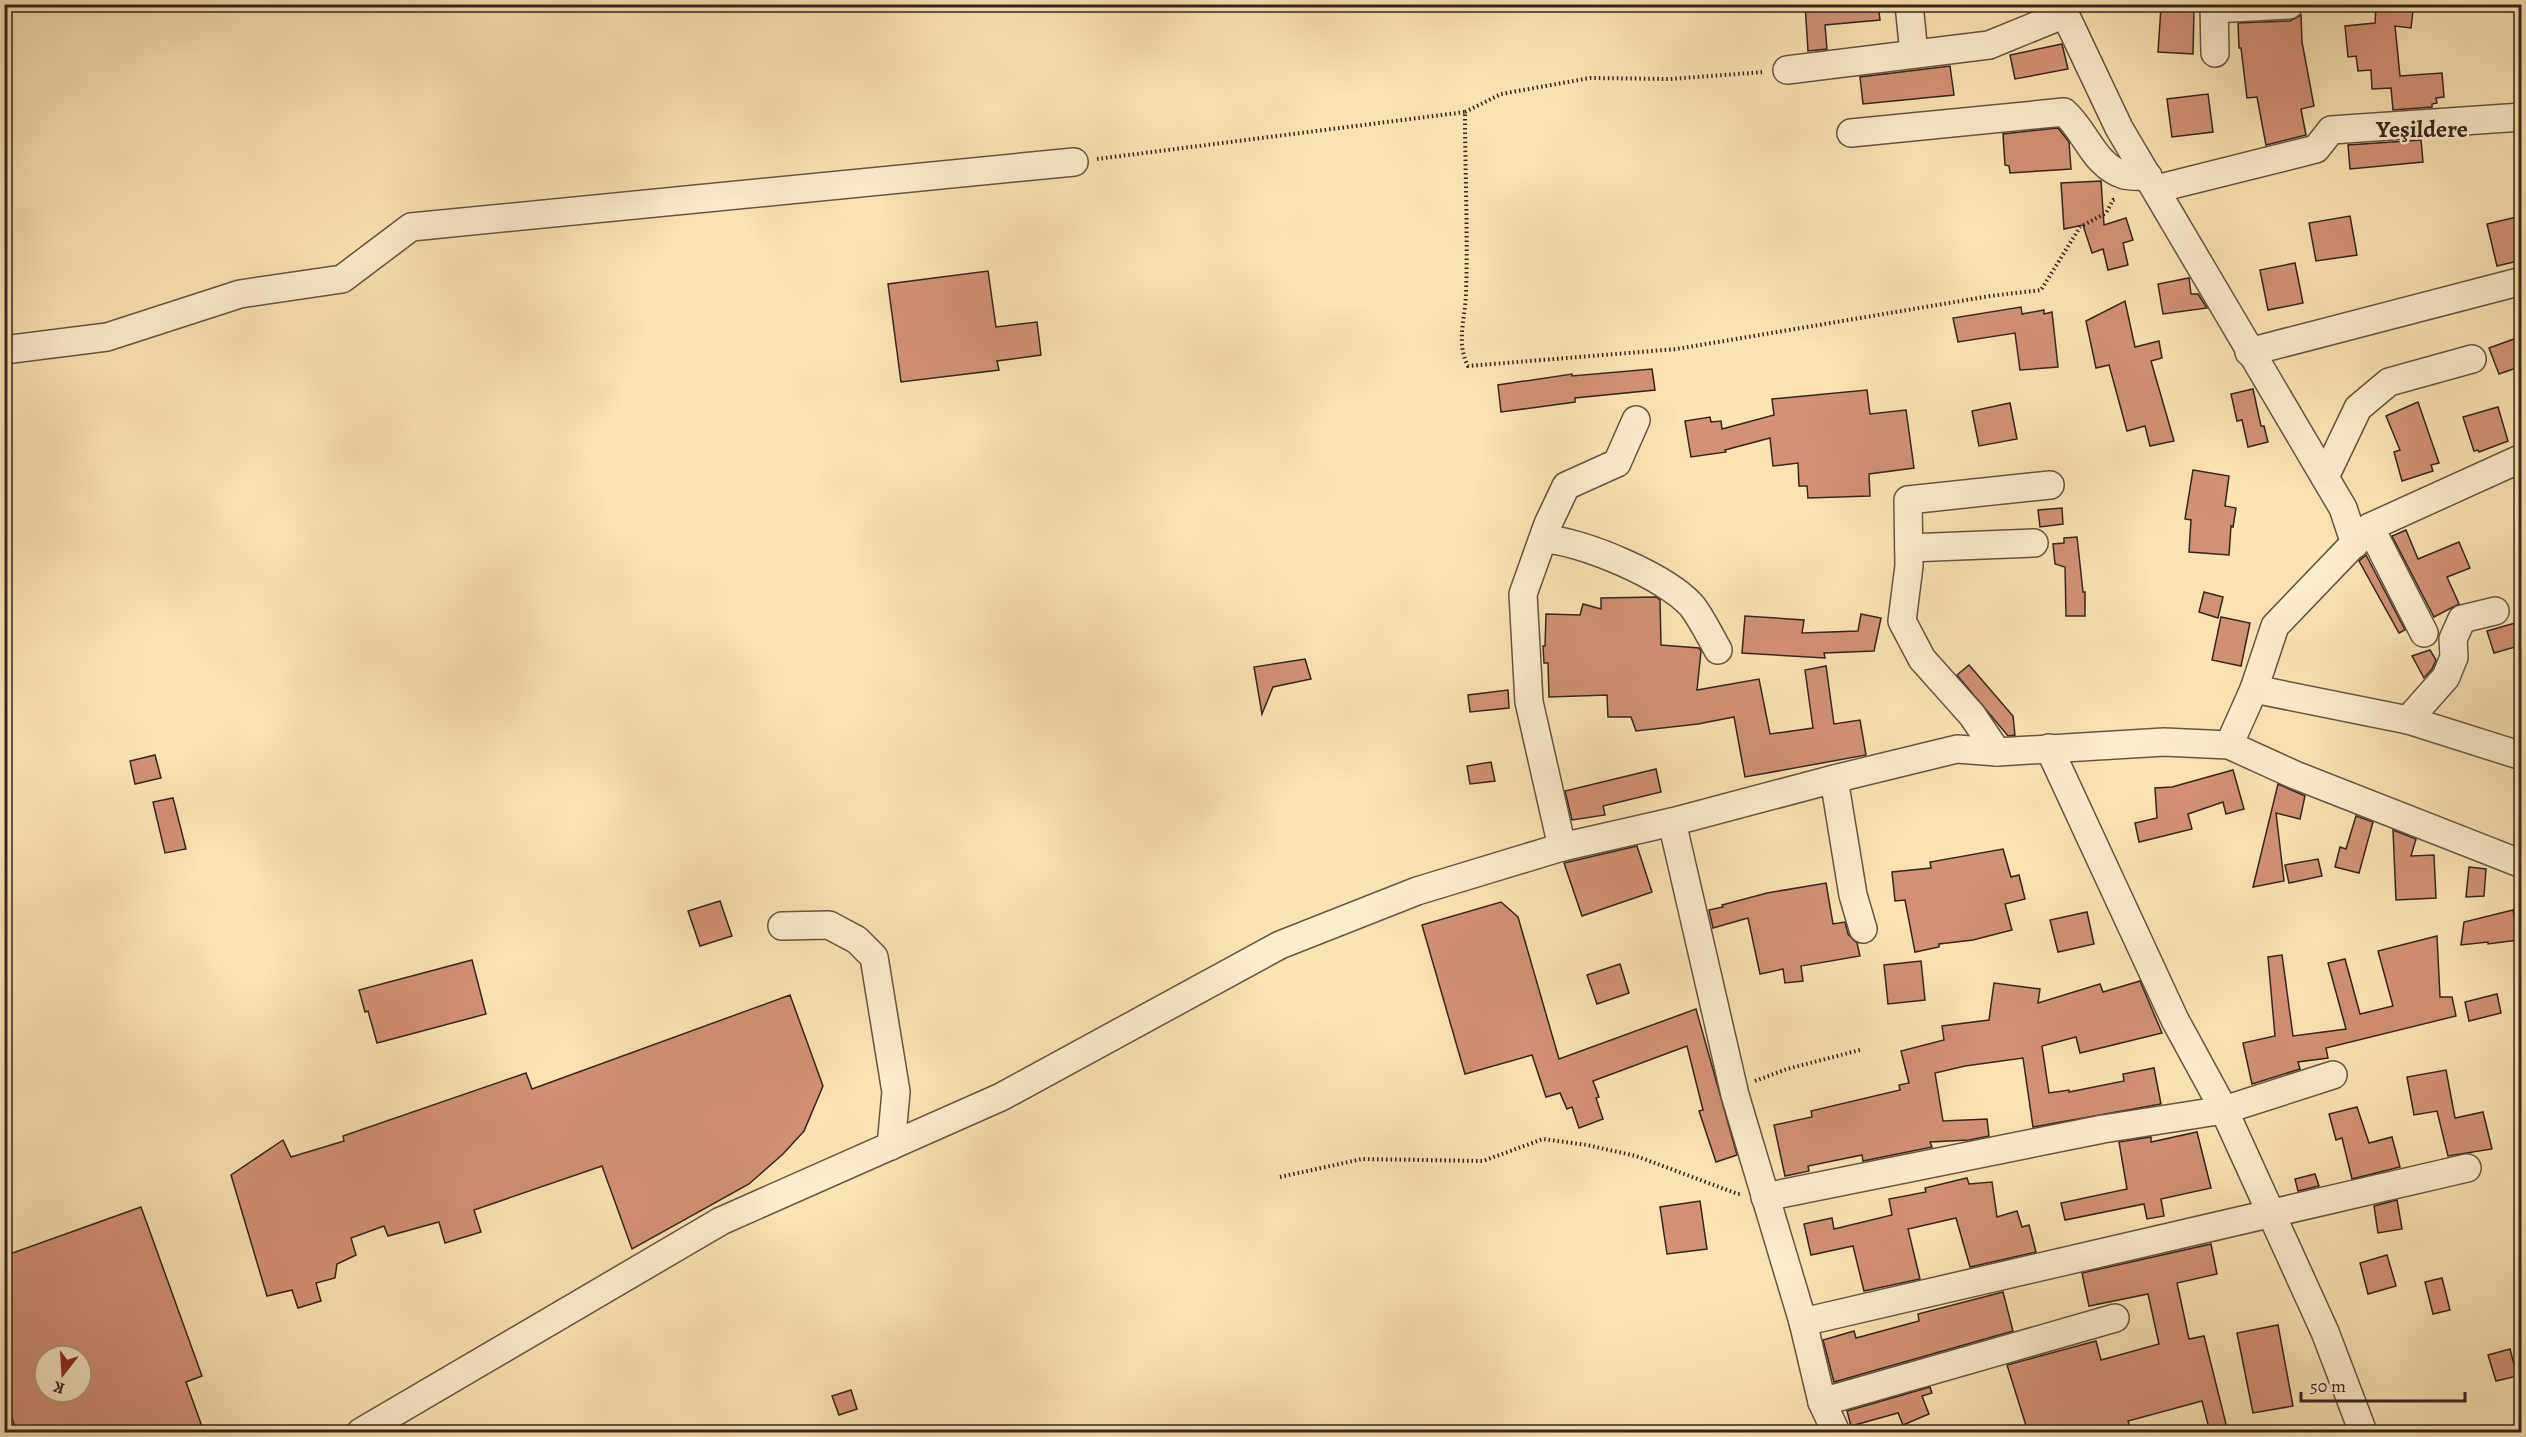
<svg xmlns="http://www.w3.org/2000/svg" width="2526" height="1437" viewBox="0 0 2526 1437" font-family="Alegreya,serif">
	<rect width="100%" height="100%" fill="#fbe4b2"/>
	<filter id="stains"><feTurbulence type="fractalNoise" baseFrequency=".00333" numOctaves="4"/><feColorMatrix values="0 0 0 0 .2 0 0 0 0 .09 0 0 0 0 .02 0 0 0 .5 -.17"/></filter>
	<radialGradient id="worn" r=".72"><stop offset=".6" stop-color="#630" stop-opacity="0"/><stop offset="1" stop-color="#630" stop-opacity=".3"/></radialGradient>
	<g fill="#d49175" stroke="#332520" stroke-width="1.5" fill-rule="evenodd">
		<path d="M1805,4h73l2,16 -55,5 2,24 -19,2z"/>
		<path d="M2161,7l33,2 -1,45 -35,-2z"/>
		<path d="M2376,7l37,4 -2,17 -16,-2 5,50 42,-3 2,24 -8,1 1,5 -5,1v3l-39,3 -2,-22 -19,1 -1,-19 -13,1 -2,-15 -8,1 -3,-31 30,-3z"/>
		<path d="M2301,15l1,27 12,64 -13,3 5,26 -40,10 -9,-48 -10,1 -6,-50h-2l-1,-25 52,-2z"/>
		<path d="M2062,44l6,25 -53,10 -5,-24z"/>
		<path d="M1950,66l4,29 -91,9 -3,-27z"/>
		<path d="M2208,94l5,38 -41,5 -5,-38z"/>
		<path d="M2058,128l11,14 2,27 -61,4 -1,-7 -4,-1 -2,-31z"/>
		<path d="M2421,140l2,22 -73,7 -2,-24z"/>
		<path d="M2101,181l3,44 22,-7 7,22 -10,3 5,22 -20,5 -5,-21 -11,4 -9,-28 -19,4 -3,-46z"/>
		<path d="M2350,216l7,39 -41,6 -7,-38z"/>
		<path d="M2517,217l5,21v22l-25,6 -10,-42z"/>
		<path d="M2295,263l8,40 -35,7 -8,-40z"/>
		<path d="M988,271l8,56 41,-5 4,33 -44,6 2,9 -98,12 -13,-98z"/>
		<path d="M2189,278l2,16h7l9,14 -44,6 -5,-30z"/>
		<path d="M2125,301l10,46 24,-6 3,17 -11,3 23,80 -24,5 -5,-20 -18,5 -18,-66 -13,3 -10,-47z"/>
		<path d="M2021,307l1,7 22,-4v4l8,-2 6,55 -38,3 -5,-37 -57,9 -5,-24z"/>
		<path d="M2522,336v30l-23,8 -10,-26z"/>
		<path d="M1652,369l3,21 -80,8v4l-74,10 -3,-27 74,-11v2z"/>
		<path d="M2253,389l8,37h3l4,16 -20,5 -6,-27 -5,1 -6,-27z"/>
		<path d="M1867,390l3,24 36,-4 8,58 -45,6 1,22 -62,2 -1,-12h-8l-1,-23 -25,3 -3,-28 -45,12 1,2 -35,5 -6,-36 25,-4 1,5 10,-1 1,8 52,-14 -2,-16z"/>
		<path d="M2418,402l21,61 -8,2 2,6 -31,10 -8,-29 6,-2 -14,-34z"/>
		<path d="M2010,403l7,36 -38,7 -7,-35z"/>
		<path d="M2498,407l10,34 -29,11 -1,-2 -4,1 -11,-34z"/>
		<path d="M2193,470l36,6 -4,30 11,2 -3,19 -2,-1 -2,29 -40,-3 2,-32 -6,-1z"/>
		<path d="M2062,508l1,16 -23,3 -2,-17z"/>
		<path d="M2406,530l12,29 41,-17 11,26 -23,9 12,27 -25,13 -42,-81z"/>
		<path d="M2077,537l6,55h2v24h-19l-1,-49 -10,-3 -2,-20 11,-1v-5z"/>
		<path d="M2366,555l39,75 -6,3 -40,-72z"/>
		<path d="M2204,592l19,5 -5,21 -19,-6z"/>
		<path d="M1656,597l4,3 1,45 38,3 2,3 -4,39 62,-11 11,55 43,-6 -8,-58 21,-4 8,58 26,-4 6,35 -121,22 -11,-60 -36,7 -62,7 -5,-14h-23l-1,-22 -58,2 -1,-34h-4l-1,-17h2l1,-32 34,1 3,-11 18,5v-11z"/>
		<path d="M1861,614l20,4 -7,33 -50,2 1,5 -83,-5 3,-37 59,4 -2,13 56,-2z"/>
		<path d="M2221,617l29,6 -9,43 -29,-6z"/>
		<path d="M2522,621v24l-28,8 -7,-22z"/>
		<path d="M2430,650l6,10 -4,9 -8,9 -12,-22z"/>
		<path d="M1305,659l6,20 -38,8 -11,27 -8,-47z"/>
		<path d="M1969,665l44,51 2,19 -7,1 -51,-61z"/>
		<path d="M1508,690l1,18 -39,4 -2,-17z"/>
		<path d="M155,755l6,23 -26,6 -5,-23z"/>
		<path d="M1491,762l4,19 -25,3 -3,-18z"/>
		<path d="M1656,769l5,23 -58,14 2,9 -33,5 -7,-29z"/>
		<path d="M2233,770l11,39 -18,5 -3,-12 -35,12 4,15 -53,13 -4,-19 22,-5 -2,-30 17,-1z"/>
		<path d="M2278,784l27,12 -5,23 -24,-6 8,68 -31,6z"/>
		<path d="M173,798l13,51 -21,4 -12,-51z"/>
		<path d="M2356,816l17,6 -14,51 -24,-6 5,-20 6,2z"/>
		<path d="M2393,830l23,9 -5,17 23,-1 2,43 -40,2z"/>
		<path d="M1637,846l15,46 -70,24 -18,-53z"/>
		<path d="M2003,849l8,28 8,-2 6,24 -20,5 7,26 -39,10 -34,4v3l-24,5 -10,-52 -10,1 -3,-29 39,-4 -1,-6z"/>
		<path d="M2318,859l4,17 -33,7 -4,-18z"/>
		<path d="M2469,867l17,2 -2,27 -18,1z"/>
		<path d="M1826,883l7,41 12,-2 3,12 9,9 3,13 -59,10 2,15 -18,2 -2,-14 -23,5 -12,-56 -35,10 -4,-18 14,-3 -1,-2 45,-12z"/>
		<path d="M720,901l12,35 -32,10 -12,-35z"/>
		<path d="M1501,902l17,15 41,142 137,-50 41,146 -21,7 -17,-51 4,-1 -16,-64 -94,35 6,16 -3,1 7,21 -24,9 -7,-21 -5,2 -7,-16 -14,4 -14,-42 -67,19 -43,-149z"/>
		<path d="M2513,910l5,30 -30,4v-2l-27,3 3,-23z"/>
		<path d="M2087,912l7,32 -36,8 -8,-32z"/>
		<path d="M2437,936l3,61h12l4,19 -130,32 2,10 -30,4 2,7 -48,15 -9,-41 32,-7 -7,-79 14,-2 11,81 53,-7 -18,-66 17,-4 15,55 33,-8 -15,-55z"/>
		<path d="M472,960l14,54 -109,29 -9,-32 -3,1 -6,-22z"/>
		<path d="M1921,961l4,39 -37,4 -4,-39z"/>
		<path d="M1620,964l9,29 -32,11 -10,-29z"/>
		<path d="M2140,981l22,52 -82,20 -4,-16 -34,9 7,47 20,-3v2l55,-11 -1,-7 31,-6 7,36 -128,23 -10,-69 -58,8 -30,7 8,48 44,-2 2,17 -20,4 -39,2 2,5 -69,14 -1,-6 -54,11 1,5 -24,5 -11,-51 38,-8 -1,-6 89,-21 -1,-5 10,-2 -8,-32 43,-11 -2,-14 47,-6 5,-37 46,6 -2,14 62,-19 3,8z"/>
		<path d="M2497,994l4,19 -32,8 -4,-19z"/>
		<path d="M790,995l33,91 -19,45 -21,23 -34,30 -117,65 -30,-83 -128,44 7,22 -36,11 -6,-21 -51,14 -4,-10 -33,12 5,17 -19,9 -2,14 -19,5 5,18 -23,7 -6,-18 -25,6 -36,-121 52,-35 8,17 53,-16 -1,-5 183,-63 6,16z"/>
		<path d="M2446,1070l9,48 28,-6 9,37 -44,7 -11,-45 -23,4 -7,-38z"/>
		<path d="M2357,1107l12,36 23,-6 8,30 -48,12 -10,-41 -6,2 -7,-26z"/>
		<path d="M2197,1132l14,56 -50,11 3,17 -17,3 -3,-15 -79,16 -4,-17 66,-14 -8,-47 32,-5v5z"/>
		<path d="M2315,1174l4,12 -21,5 -3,-12z"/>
		<path d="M1967,1178l2,6 23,-2 5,35 20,-6 5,16 7,-2 7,27 -66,15 -14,-49 -48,11 12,50 -56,12 -11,-45 -42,9 -7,-31 28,-6 2,11 58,-14 -3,-16 37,-7 -1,-4z"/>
		<path d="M2397,1200l5,29 -24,4 -4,-27z"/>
		<path d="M1700,1201l7,48 -40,5 -7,-47z"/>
		<path d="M141,1207l61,169 -16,6 18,50h-187l-8,-22 -5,2v-156zM45,1356h36v36h-36z"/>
		<path d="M2211,1244l6,30 -40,9 12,56 15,-3 24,96h-18l-8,-31 -74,20 3,11h-103l-21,-67 89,-24 5,19 58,-16 -11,-50 -59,12 -7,-33z"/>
		<path d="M2387,1255l9,31 -28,8 -8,-31z"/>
		<path d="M2442,1278l8,32 -17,4 -8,-32z"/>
		<path d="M2003,1292l10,39 -179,51 -11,-42 31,-9 2,7 63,-17 -1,-7z"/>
		<path d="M2278,1325l15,81 -40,7 -16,-80z"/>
		<path d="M2510,1349l7,27 -21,5 -8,-26z"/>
		<path d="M1930,1387l2,6 -10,3 7,18 -26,11 -5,-12 -47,13 -4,-15z"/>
		<path d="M851,1390l6,19 -18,6 -7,-19z"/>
	</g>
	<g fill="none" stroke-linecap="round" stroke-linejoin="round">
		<g stroke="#655544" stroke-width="30">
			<g id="minor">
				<path d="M1909,4l5,50"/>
				<path d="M2063,4l2,10 54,114 224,380 12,36"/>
				<path d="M2214,4l1,49"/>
				<path d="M2214,9l75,-4"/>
				<path d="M1787,70l202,-25 76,-31"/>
				<path d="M1851,133l213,-21c22,19 30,54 60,63 7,2 17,1 24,1"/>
				<path d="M2156,189l160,-40 15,-19 191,-13"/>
				<path d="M4,350l103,-13 133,-43 102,-15 69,-52 663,-65"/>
				<path d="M2249,352l273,-71"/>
				<path d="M2325,477l33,-69 31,-26 83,-23"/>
				<path d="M2370,527l54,106"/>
				<path d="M1543,539c37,1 124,38 149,67 10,13 18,30 26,44"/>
				<path d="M1909,548l125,-5"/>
				<path d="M2254,689l154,31 114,36"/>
				<path d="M2408,720l38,-43 8,-20 -1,-18 9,-20 33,-8"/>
				<path d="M2229,745l25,-56 21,-63 95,-99 152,-69"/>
				<path d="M2049,748l126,272 49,90 101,222 38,100"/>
				<path d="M1997,752l-25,-37 -50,-56 -20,-38 7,-55 -1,-66 142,-15"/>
				<path d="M1834,779l19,116 10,34"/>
				<path d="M1672,822l63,273 68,227 19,80 14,30"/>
				<path d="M1562,847l-33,-145 -6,-108 25,-70 18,-38 51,-23 19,-43"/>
				<path d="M782,926l47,-1 28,15 17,17 22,135 -5,54"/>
				<path d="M1765,1197l338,-68 121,-19 109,-35"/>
				<path d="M1803,1322l664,-154"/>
				<path d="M1822,1402l293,-84"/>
				<path d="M361,1432l360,-211 280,-124 279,-152 137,-54 145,-44 110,-25 162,-43 123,-30 40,3 167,-10 65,3 66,30 227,89"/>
			</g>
		</g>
		<g stroke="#332520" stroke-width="4" stroke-dasharray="1.5 3" stroke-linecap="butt">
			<path d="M1465,112l36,-18 89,-16 80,1 94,-7"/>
			<path d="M1097,159l368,-47c0,61 3,121 1,182 -1,25 -10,49 2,72l209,-17 313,-53 51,-6 39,-63 26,-14 7,-13 4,-1"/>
			<path d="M1755,1081l32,-12 73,-19"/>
			<path d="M1280,1177l82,-18 121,2 60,-22 44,6 49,11 102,38h4"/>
		</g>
		<use href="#minor" stroke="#fcedcd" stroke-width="27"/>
	</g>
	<g text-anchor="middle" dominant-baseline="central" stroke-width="5" stroke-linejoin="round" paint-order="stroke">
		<g font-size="24" font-weight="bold" fill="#332520" stroke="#fcedcd">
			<text x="2422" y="129">Yeşildere</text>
		</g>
	</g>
	<rect width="2526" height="1437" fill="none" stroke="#fbe4b2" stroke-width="24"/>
	<rect x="6" y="6" width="2514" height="1425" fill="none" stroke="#332520" stroke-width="3"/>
	<rect x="12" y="12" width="2502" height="1413" fill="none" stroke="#332520" stroke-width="1.5"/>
	<g transform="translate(63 1374) rotate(197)"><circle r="28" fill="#fcedcd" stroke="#ac9d88" stroke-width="1.5"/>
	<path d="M0-4.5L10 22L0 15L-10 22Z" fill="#8f2418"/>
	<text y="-9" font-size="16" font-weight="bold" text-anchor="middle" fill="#332520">K</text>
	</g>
	<path d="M2301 1392v9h164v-9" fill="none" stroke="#332520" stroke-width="3"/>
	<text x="2310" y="1392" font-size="18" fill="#332520" stroke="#fcedcd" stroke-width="4.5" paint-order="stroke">50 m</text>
	<rect width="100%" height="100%" filter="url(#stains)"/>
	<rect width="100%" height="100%" fill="url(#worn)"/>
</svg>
